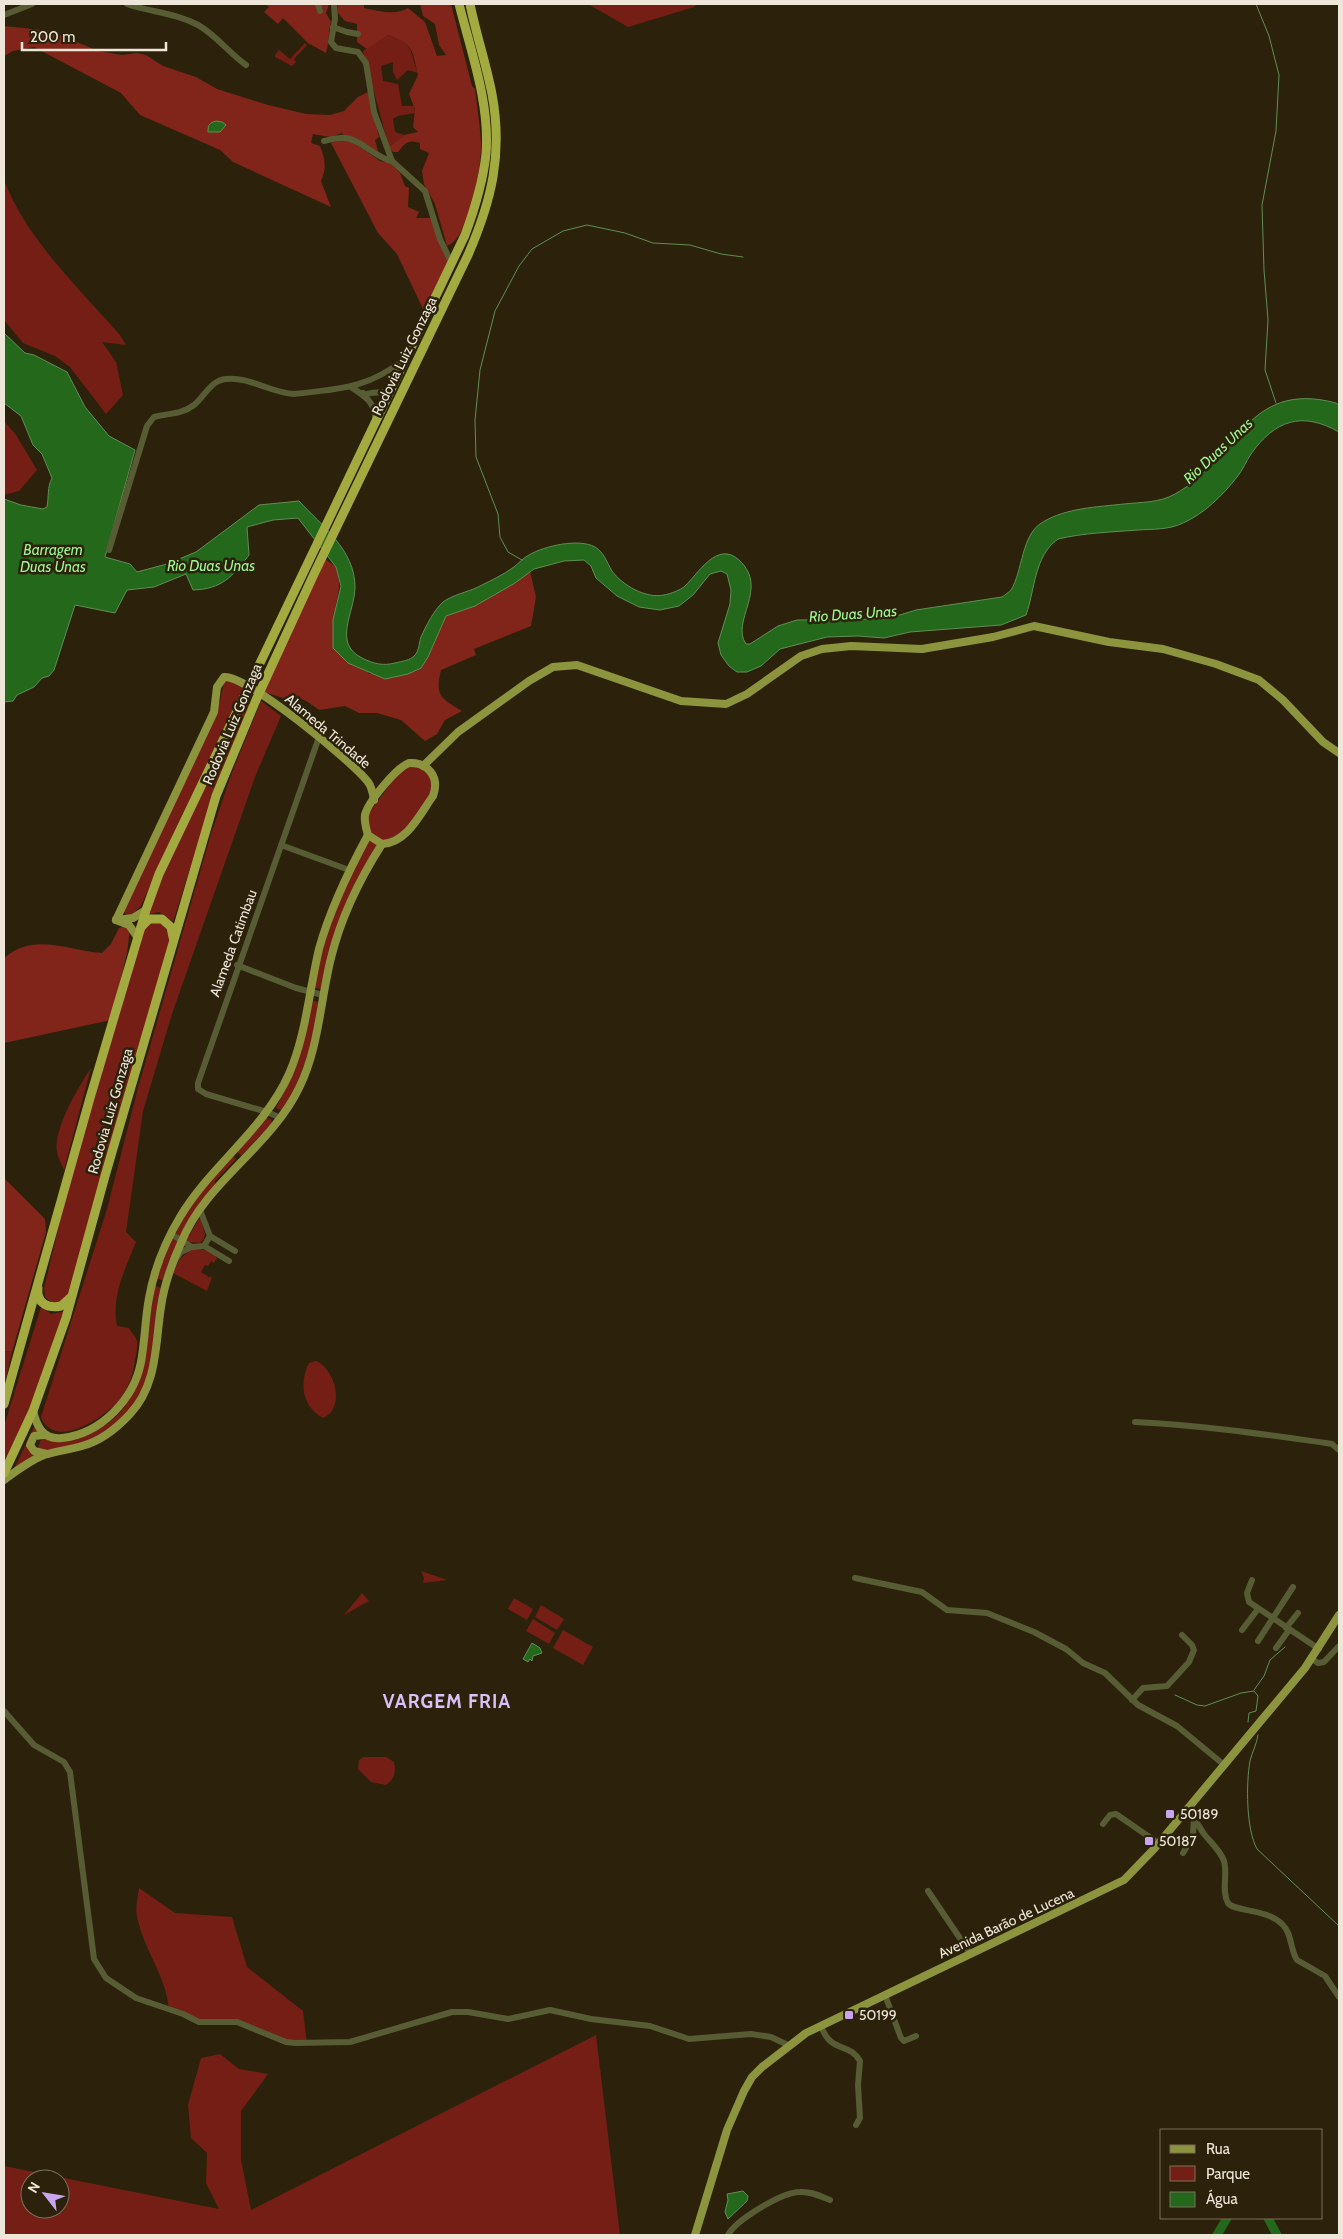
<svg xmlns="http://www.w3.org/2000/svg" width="1343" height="2239" viewBox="0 0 1343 2239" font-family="Cabin,sans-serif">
	<rect width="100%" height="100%" fill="#2c220b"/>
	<g fill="#751e15" fill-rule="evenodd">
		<path d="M588,4h109l-3,3 -66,20z"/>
		<path d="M388,35c28,11 20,13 30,38l-10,-3 -11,10 -4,-8v-10l-12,4 2,15 15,3 4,22h12l1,7 -17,3 -5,3 2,13 9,3 -15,12 -26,-96z"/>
		<path d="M305,43l2,2 -13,14 2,3 -4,4 -17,-9v-2l4,-5 11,9z"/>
		<path d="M4,180c23,60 74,107 116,155l6,10 -24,-3 14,20 7,33 -17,19 -36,-47 -15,-11 -32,-13 -19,-23z"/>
		<path d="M4,421l12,14 21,35 -18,21 -15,4z"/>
		<path d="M230,679l14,9 -65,133 -38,85 -10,9 -5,-1 -3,-3 97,-210 4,-19z"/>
		<path d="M261,701l20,15 -26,61 -83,237 -29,97 -17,121 10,10c-11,27 -25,55 -19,84l12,2c2,4 7,9 8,13 1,6 -1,14 -2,19 -2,14 -6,28 -15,39 -15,19 -66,52 -79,18l66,-208 31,-121 73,-254 22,-64z"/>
		<path d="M242,702l10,3 -51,129 -28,88 -14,-10 -14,4 17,-42z"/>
		<path d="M417,765l16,12 -2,18 -27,38 -19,9 -16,-8 -2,-11 2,-10 31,-42 7,-5z"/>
		<path d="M369,838l9,6c-31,47 -46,90 -57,145l-9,-2 22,-76z"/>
		<path d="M146,922h19l7,22 -101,350 -7,9 -11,1 -8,-7 -1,-9 46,-190z"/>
		<path d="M311,1000l7,2 1,3c-6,39 -17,72 -36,106l-7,-3c22,-41 28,-63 35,-108z"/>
		<path d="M91,1068l-27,102c-2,-5 -6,-12 -7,-18 -4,-23 22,-66 34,-84z"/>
		<path d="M266,1118l5,1 1,4 -31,33 -5,-6z"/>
		<path d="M232,1155l4,4 -21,22v3l-35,54 -5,-3 18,-35z"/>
		<path d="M199,1219l2,1c2,10 8,16 -1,23l-12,-1 -1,-3z"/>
		<path d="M172,1238l7,4 -15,39 -7,-3z"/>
		<path d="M194,1249c10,1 17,1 23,9l-3,5 -3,-2 -3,5 -3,-1 -4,7 8,5h3l-5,14 -34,-18c5,-13 9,-18 21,-24z"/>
		<path d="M155,1286l7,2 -13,90 -18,32 -33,28 -44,14 -16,-4 2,-7c10,-6 22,-1 33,-2 6,0 13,-4 18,-6 59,-25 54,-94 64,-147z"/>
		<path d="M41,1307l10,7 15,-3 -18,58 -44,99v-42z"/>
		<path d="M4,1351l8,1 -8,37z"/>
		<path d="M316,1361c19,8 30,47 7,57 -21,-11 -24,-35 -14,-55z"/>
		<path d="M35,1425l7,9 -14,11 16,10 -30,14z"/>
		<path d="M421,1571l26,9 -24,3 1,-5z"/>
		<path d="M362,1593l7,8 -25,14z"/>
		<path d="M514,1598l19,11 -6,11 -19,-11z"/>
		<path d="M541,1605l23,14 -7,11 -22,-13z"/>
		<path d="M533,1619l22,14 -6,11 -23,-13z"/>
		<path d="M563,1630l30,17 -10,18 -30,-17z"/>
		<path d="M364,1757h22l8,5c2,11 1,16 -8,23l-15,-3 -13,-13 1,-9z"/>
		<path d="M139,1888l36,25 57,4 15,50 56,44 4,33 -27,-5 -29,-13 -44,-4 -38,-13c-3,-34 -26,-60 -32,-93 -2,-8 1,-19 2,-28z"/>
		<path d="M596,2035l24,200h-616v-69l215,43 -13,-26 1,-30 -16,-15 -3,-33 13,-47 19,-4 19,15 29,5 -27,37v49l10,50zM30,2179h30v30h-30z"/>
	</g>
	<g fill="#81241a">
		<path d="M265,4h64l-3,9 5,9c-3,11 -2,21 -5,31l-18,-10 -25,-25 -5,6 -14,-12 5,-5z"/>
		<path d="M338,4h26v4c15,3 31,8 44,0l17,14 12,34 9,-1 -7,-10 -4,-21 -12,-8 -3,-12h31l21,82 3,3c2,17 5,36 6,54 1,22 -11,95 -34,103l-12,-42 -11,-20 -2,-13 7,-18 -9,-4v-6c-12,-4 -15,0 -22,9h-5l-4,-5 15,-12 14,-3 -5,-5 2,-18 -6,-15 9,-19c-6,-26 -4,-30 -30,-40l-21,14 -10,-7v-18l-12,-3 -8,-9z"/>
		<path d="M4,26l47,5 47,20 24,4 15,-2 9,2 17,11 33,11 21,12 51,16 38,9 24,1 14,-4 14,-14 10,-5 11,45 -4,3 4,15 -33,-18 -4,-4 -12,4 -17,-3 -2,9 9,3c5,13 7,22 1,35l10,26 -98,-45 -13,-12 -80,-35 -19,-22 -87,-46 -21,4 -9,5z"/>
		<path d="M347,138l33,23 10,2 10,10 5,13 4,2 -1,19 11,5 -3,6h15l17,44 -24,49 -27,-57 -19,-21 -47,-90z"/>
		<path d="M325,559l11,8c6,22 2,23 -1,44 -2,12 -1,25 -2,37l37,26 58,-17 18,-41 40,-16 44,-29 6,26 -5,29 -57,23 2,6 -35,15c-6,25 -1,28 21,41l-17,9 -8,14 -12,7 -24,-21 -24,-7h-18l-14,-7 -26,4c-11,-8 -22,-17 -36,-12l-19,-6z"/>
		<path d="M126,926l4,3 -3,24 -16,67 -107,23v-85c30,-26 62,-8 98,-5l9,-9 8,-16z"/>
		<path d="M4,1178l41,41 1,13 -34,120 -8,-1z"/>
	</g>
	<g fill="#23681b" stroke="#608e54">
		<path d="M216,121l6,1 4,3 -6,7h-12c0,-7 1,-9 8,-11z"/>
		<path d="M4,333l21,20 9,2 33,17 18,35 24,29 26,14 -30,107 25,7 7,8 30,-8 29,-12 63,-47 40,-4c23,25 56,49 56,86 0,25 -23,56 7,71 12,6 21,8 33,5 7,-2 15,-2 20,-8 4,-4 4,-12 6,-18 5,-11 13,-27 22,-35 9,-7 25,-10 35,-15 12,-6 25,-12 36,-20 5,-4 9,-9 15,-12 15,-9 50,-17 66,-8 9,5 12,16 17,24 10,14 34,28 52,24 6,-1 17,-5 21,-9 13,-12 32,-46 54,-26 31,28 -9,61 7,84h4l28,-18 19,-6 90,-1 29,-9 86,-13c3,-2 7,-5 9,-7 12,-19 10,-56 32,-68 23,-14 54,-15 81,-18 18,-2 35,-1 51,-10 62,-34 71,-115 161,-91l3,2v27c-37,-21 -64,-12 -88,22 -5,7 -8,16 -14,23 -14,18 -33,37 -54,46 -14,7 -31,6 -45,7 -26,2 -55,3 -80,9 -24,17 -23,51 -32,76l-25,10 -91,7 -26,6 -26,-2 -31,1 -47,12 -19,17 -14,6h-10l-8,-6 -8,-11 -3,-12 12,-39 1,-14 -4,-16 -6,-3 -11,3 -17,21 -14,11 -19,4 -21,-3 -22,-11 -21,-18 -5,-12 -7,-6 -20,1 -30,8 -19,14 -40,23 -29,10 -18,41 -7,11 -13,6 -23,5 -37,-16 -15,-15v-28l8,-34 -5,-19 -38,-49 -25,2 -26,7 2,28c-17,22 -27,34 -56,35l-7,-16 -32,13 -27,3 -12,23 -40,-8 -21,65 -5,6 -7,2 -8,9 -17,8 -4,6 -9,1v-203l17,6 22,4 4,-2c2,-11 0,-19 5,-29l-10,-24 -9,-9 -12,-29 -17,-13z"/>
		<path d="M532,1643l8,5 2,5 -9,3 -1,5 -2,-2 -2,3 -5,-3z"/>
		<path d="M743,2191l5,5 -1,5 -19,18 -3,-7 3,-12 -1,-6z"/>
	</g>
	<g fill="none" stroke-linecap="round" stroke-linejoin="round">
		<g stroke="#608e54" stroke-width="1">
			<path d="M1256,4l13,32 10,39 -3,56 -14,74 2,65 4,50 -3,50 11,33"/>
			<path d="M522,560l-14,-8 -8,-15 -2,-23 -22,-57 -1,-37 5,-50 15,-59 24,-45 13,-17 31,-18 24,-6 38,8 28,10 37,2 31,9 22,3"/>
			<path d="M1254,1690l10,-14 6,-16 15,-13"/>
			<path d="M1175,1695l22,10 8,1 36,-13 13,-2 4,5 -2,15 -7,2 -1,9"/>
			<path d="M1258,1735c-1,9 -6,17 -8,26 -4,22 -4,68 7,88l82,77"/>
		</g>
		<g stroke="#23681b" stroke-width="9">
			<path d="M1268,2218l9,17"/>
			<path d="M1217,2235l10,-17"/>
		</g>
		<g stroke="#585c35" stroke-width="6">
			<path d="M127,4c23,8 49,9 71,21 18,10 31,28 48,40"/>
			<path d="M318,4l2,7"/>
			<path d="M334,4l1,15 -4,23 5,6 22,4 8,11 8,49 18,49 33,30 15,48 11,23"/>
			<path d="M4,15l28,-11"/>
			<path d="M333,27l14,5 11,2"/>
			<path d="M324,141c5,-1 11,-3 16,-3 19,-2 33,19 52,23"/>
			<path d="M351,387c14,9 25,16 24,33"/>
			<path d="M363,393l1,2c9,-4 17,-1 27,-5"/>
			<path d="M109,550l38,-124 7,-9c14,-4 27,-2 40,-12 10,-8 17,-25 32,-26 22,-3 45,14 68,15 45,-5 73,-5 111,-35"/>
			<path d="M281,845l68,25"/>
			<path d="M237,965l59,23 27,7"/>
			<path d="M281,1118l-14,-6 -61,-18 -8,-5v-6l121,-346"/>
			<path d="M171,1234l21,13 12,-1 6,-10 -10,-26"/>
			<path d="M210,1236l25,15"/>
			<path d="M204,1246l25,15"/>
			<path d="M176,1259l5,-7 11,-5"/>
			<path d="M1135,1422c64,3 127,12 191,21l6,1 7,6"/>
			<path d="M855,1578l67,14 25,18 40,3 47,19 32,17 17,14 22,10 33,32 39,21 46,38"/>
			<path d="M1252,1580l-5,13 2,9 70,47"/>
			<path d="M1286,1628l12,-15"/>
			<path d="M1242,1630l16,-21"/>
			<path d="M1258,1641l35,-54"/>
			<path d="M1276,1648l13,-18"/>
			<path d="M1312,1659l6,4 6,-1 15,-16"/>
			<path d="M1132,1700l11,-12 24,-2 22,-24 5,-12 -2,-5 -10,-10"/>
			<path d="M4,1711l30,34 30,17 6,10 24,187 12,19 30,20 47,16 16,8h38l49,20 9,1 55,-1 102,-30h16l40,7 42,-9 41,9 59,7 39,13 62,-5 20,3 17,8"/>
			<path d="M1188,1808c5,8 10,17 16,26 7,9 16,16 20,27 4,13 -3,30 4,42 6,9 39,5 55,22 9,9 7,24 14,35l28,16 14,21"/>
			<path d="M1103,1824l7,-9 6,-1 42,29"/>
			<path d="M1183,1853l10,-17 1,-19"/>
			<path d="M928,1891l42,62"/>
			<path d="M885,1995l16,43 3,3 12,-5"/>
			<path d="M821,2026c10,28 29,16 39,35l-2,24 2,33 -4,7"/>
			<path d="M728,2235c8,-15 54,-43 72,-43 10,-1 20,4 30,8"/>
		</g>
		<g stroke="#8d943e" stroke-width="8">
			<path d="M409,763c19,-1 31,14 24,33 -13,18 -26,47 -51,48l-14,-9c-2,-7 -4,-13 -3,-20 3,-13 31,-47 44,-52z"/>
			<path d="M423,766l35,-34 71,-51 24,-14 24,-2 104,36 45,3 21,-10 54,-38 21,-7 29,-3 71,3 71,-12 41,-11 75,16 54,7 53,15 43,16 24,20 40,42 16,11"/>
			<path d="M116,920l98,-208 3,-25 7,-10c23,-2 128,84 144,105 4,5 5,12 6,18"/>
			<path d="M116,920l17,-2 13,-8"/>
			<path d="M116,920l13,5 9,13"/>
			<path d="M33,1411c4,16 10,29 29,27 39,-4 72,-39 79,-76 4,-21 4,-43 8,-64 5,-28 16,-56 31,-81 31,-52 84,-87 109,-143 17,-39 20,-83 30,-125 11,-40 29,-77 49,-114"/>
			<path d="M44,1435l-10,1 -4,9 4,6 13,3"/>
			<path d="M4,1480c12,-9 25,-19 40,-25 12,-4 25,-5 38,-9 19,-5 35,-18 48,-32 28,-30 25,-70 31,-107 3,-22 11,-44 20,-64 25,-62 89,-95 118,-155 20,-40 21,-86 32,-130 10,-41 28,-78 51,-114"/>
			<path d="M695,2235l32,-105 17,-39 8,-14 10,-10 44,-34 318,-153 30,-31 151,-181 34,-53"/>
		</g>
		<g stroke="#a2aa40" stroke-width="9">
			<path d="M141,927l8,-8h13l9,8 2,10"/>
			<path d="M38,1288c-2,15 10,21 23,18l10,-9"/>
			<path d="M4,1404l86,-306 56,-188 13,-36 306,-639c10,-27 18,-53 21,-81 4,-51 -15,-102 -27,-150"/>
			<path d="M4,1473l29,-62 33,-93 39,-142 111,-380 40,-96 58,-126 154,-319c24,-55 35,-102 24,-161 -6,-31 -16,-60 -22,-90"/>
		</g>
	</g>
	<g fill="#c8a5ee" stroke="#2c220b" stroke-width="2">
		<rect x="1165" y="1809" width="10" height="10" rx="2.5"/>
		<rect x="1144" y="1836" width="10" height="10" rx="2.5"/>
		<rect x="844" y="2010" width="10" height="10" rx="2.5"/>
	</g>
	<g text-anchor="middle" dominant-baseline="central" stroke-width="5" stroke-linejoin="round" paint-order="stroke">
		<g font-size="14" fill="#eee7d9" stroke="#2c220b">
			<text transform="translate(404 356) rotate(-64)">Rodovia Luiz Gonzaga</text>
			<text transform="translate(232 724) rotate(-67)">Rodovia Luiz Gonzaga</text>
			<text transform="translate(328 731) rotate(40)">Alameda Trindade</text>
			<text transform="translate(233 943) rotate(-70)">Alameda Catimbau</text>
			<text transform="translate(110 1111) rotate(-74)">Rodovia Luiz Gonzaga</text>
			<text transform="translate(1006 1923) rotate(-25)">Avenida Barão de Lucena</text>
		</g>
		<g font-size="14" fill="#eee7d9" stroke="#2c220b" text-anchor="start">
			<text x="1180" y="1814">50189</text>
			<text x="1159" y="1841">50187</text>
			<text x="859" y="2015">50199</text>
		</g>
		<g font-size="15" font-style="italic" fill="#9cf691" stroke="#2c220b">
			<text transform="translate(1218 451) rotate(-43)">Rio Duas Unas</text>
			<text x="53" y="550">Barragem<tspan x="53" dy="17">Duas Unas</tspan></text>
			<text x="211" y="566">Rio Duas Unas</text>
			<text transform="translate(853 614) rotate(-4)">Rio Duas Unas</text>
		</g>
		<g font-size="19" font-weight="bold" letter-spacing="1" fill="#dac0f7" stroke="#2c220b">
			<text x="447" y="1701">VARGEM FRIA</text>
		</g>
	</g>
	<rect width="1343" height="2239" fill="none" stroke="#eee7d9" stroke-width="10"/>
	<rect x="1160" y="2129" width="162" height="90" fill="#2c220b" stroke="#7a715d"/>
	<rect x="1170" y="2145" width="25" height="8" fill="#8d943e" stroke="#7a715d"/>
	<text x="1206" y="2154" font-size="15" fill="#eee7d9">Rua</text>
	<rect x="1170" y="2166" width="25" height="15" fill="#751e15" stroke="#7a715d"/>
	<text x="1206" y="2179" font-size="15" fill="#eee7d9">Parque</text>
	<rect x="1170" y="2192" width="25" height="15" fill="#23681b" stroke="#7a715d"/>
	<text x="1206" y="2204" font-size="15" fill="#eee7d9">Água</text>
	<g transform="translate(45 2194) rotate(301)"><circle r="24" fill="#2c220b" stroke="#7a715d"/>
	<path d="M0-4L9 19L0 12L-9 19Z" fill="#c8a5ee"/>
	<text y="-8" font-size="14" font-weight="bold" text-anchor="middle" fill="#eee7d9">N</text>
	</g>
	<path d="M22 42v8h144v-8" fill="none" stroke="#eee7d9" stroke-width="2.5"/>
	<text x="30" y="42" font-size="15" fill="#eee7d9" stroke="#2c220b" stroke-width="4" paint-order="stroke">200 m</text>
</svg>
